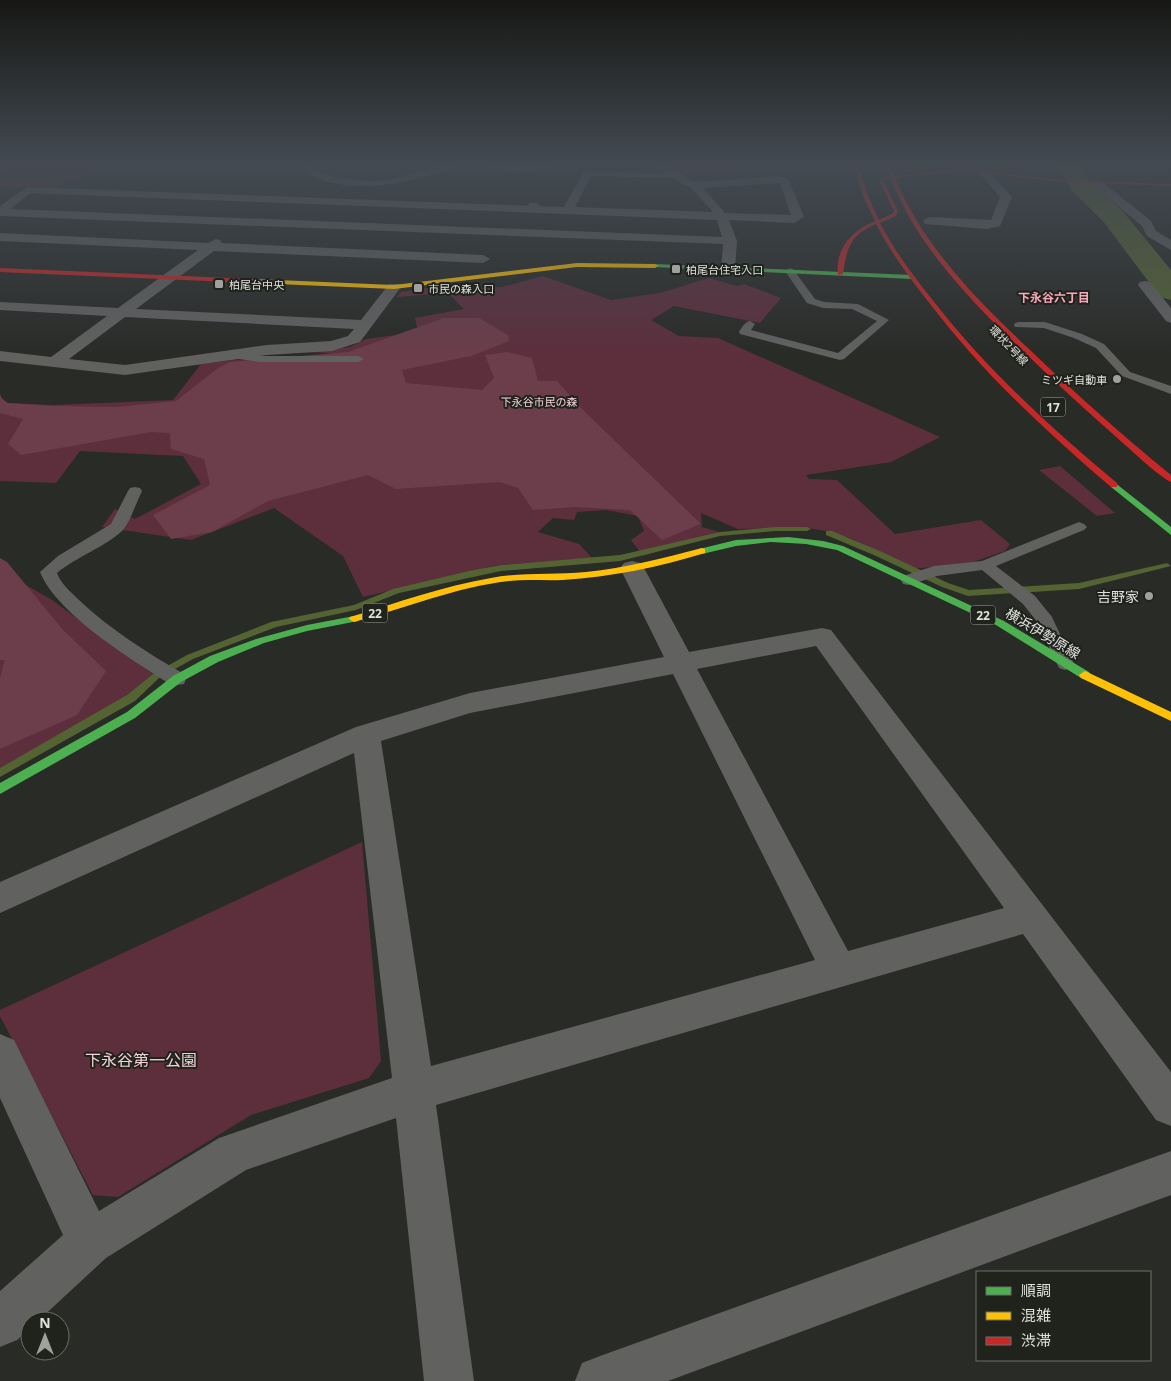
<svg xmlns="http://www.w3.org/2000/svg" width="1171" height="1381" viewBox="0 0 1171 1381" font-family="'Noto Sans','Noto Sans JP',sans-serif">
	<rect width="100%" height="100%" fill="#292b27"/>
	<g fill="#5d2f3d">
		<path d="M29,163h96l-16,8 -14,-1 -40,18 -55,-1v-11z"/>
		<path d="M543,276l68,24 49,-7 49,-15 28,8 7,-2 37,14 -21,25 -86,-17 -23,14 28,16 39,2 222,99 -49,25 -85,13 3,4 28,1 58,54 86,-14 29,24 -5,7 -32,11 -60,7 -63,-31 -22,-7 -22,-3 -68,1 -37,-16 1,14 17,5 -76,24 -12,-16 13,-9 -6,-15 -32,-6 -29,2 -3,8 -21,-2 -15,14 41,12 13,14 -94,7 -135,32 -20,-41 -69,-48 -83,32 -89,-13 13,-18 20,10 66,-35 -18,-28 -103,-5 -24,32 -56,-2v-85l7,7 47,2 119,-5 28,-36 59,-7h132l-83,-5 41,-5 16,-8 52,-7 -3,-14 49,-9 -13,-13 -18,-2 -36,3 4,-5 51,-8 6,5 44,-2z"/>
		<path d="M1060,466l55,47 -18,3 -58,-46z"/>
		<path d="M0,570l52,30 101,74 -33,27 -120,67z"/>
		<path d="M362,842l19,219 -12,17 -118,37 -133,82 -25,-2 -93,-179v-6z"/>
	</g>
	<g fill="#6c3d4b">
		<path d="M658,163h110l-37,7h-27l-19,4z"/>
		<path d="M444,318h35l29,17 1,6 -38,15 -69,14 4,13 76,7 12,-12 -9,-23 22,-3 25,6 6,23h19l26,29 118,114 -39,16 -32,-30 -55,-3 -42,3 -15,-22 -18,-6 -104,7 -28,-14 -100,26 -56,31 -41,7 -18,-24 57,-30 -6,-26 -33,-10 -1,-16 -19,-1 -130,23 -13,-11 15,-25 -23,-6v-19l2,5 6,4 45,3 63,1 60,-6 42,-33 12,-6 118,-10z"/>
		<path d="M0,558l7,4 56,68 43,41 -29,44 -77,34v-71l5,-18h-5z"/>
	</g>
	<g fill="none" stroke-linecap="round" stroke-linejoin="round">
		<g fill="#546332" fill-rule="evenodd">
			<path d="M364,163h5l16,8 -3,1z"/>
			<path d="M776,527h31l4,2 -4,2h-31l-56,5 -100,25 -119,10 -102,22 -43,17 -80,17 -83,32 -34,19 -24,23 -135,76v-9l127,-73 26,-21 34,-19 84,-33 83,-17 39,-16 76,-18 32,-6 119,-10 100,-23z"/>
			<path d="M826,531h6l50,21 66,31 21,7 110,-7 88,-20 4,3 -92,23 -111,7 -26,-9 -66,-31 -50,-21z"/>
		</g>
		<path fill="#546332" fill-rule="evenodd" d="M1049,163h25l8,6 8,13 31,27 50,61v30l-11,-3 -57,-76 -31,-30 -7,-13z"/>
		<g fill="#616160" fill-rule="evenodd">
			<path d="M529,203h7l4,2 -7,6 -4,-2z"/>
			<path d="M790,268l3,1 22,30 9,3 34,2 31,16 -45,39 -4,1 -100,-26 -1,-2c3,-5 6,-10 11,-11l5,3 -4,6 87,23 39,-32 -25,-12 -29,-1 -16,-5 -22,-32z"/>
			<path d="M1019,322h26l37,12 22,10 26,28 41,14v8l-49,-18 -26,-28 -22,-10 -30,-10 -29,-1 -1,-2 1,-2z"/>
			<path d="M231,352l29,4h98l6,3 -6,3h-98l-33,-5 -2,-2 2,-2z"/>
			<path d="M135,487l5,1 2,3c-6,12 -11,29 -19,39 -16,16 -47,27 -66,43 4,11 13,18 22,27 32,30 67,52 105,74l2,5 -2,5 -7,1 -7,-1c-38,-24 -113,-70 -130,-112l18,-16 53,-32 17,-33 2,-3z"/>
			<path d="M1079,522l5,2 3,3 -3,3 -88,36 39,30 17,21 22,47 -3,4 -6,2 -6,-2 -21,-45 -15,-19 -41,-34 -45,6 -28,9 -6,-1 -2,-4 2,-4 31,-10 48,-5z"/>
		</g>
		<g fill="#616160" fill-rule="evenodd">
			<path d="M296,163c20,0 17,9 31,12 13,4 30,5 43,6 32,1 61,-18 92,-18 -6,5 -17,7 -24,10 -40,13 -111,25 -142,-10z"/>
			<path d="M481,163l39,3 38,-3c-14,12 -63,12 -77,0z"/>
			<path d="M644,163h15l14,5 21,14 83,-6 11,2 16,39 -10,6 -65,-3 8,21 -2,28 -7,4 -7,-4 2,-25 -723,-28v-10l27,-19 537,20 20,-36 82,2zM591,176l83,2 9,7 7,2 23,25 -138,-5zM780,183l11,32 -66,-2 -22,-25zM30,193l687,27 5,17 -711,-28z"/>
			<path d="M983,169l4,1 25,27 -12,29 -13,3 -62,-5 -2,-3 6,-4 62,3 9,-23 -22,-25z"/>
			<path d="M1097,180l4,1 50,40 5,10 15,9v10l-24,-14 -5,-10 -49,-41 -1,-2 1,-2z"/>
			<path d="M0,233l208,10 8,-4 4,1 2,3 261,12 7,4 -7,4 -269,-12 -78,58 225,11 28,-36h10l2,3 -41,55 -28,9 -65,4 -142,20 -125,-14v-10l51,6 56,-41 -107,-6v-8l118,6 80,-58 -198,-9zM125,317l229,12 -6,7 -17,5 -64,4 -142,20 -56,-6z"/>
			<path d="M1145,281l5,1 21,26v15l-5,-2 -28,-36 2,-3z"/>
			<path d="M632,561l8,2 4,5 45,84 133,-24 9,2 340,442v54l-15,-6 -133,-186 -587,171 38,276h-50l-28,-263 -150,52 -140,88 -68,63h-8v7l-13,12 -17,7v-56l63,-56 -63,-137v-64l14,6 85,171 120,-73 173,-60 -38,-325 -354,160v-31l356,-155 114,-34 194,-36 -44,-89 4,-5zM816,646l188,262 -156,43 -151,-282zM673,674l142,286 -384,106 -50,-325 89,-28z"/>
			<path d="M1171,1151v44l-503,186h-93l7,-18 18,-7z"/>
		</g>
		<g fill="#4caf50" fill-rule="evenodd">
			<path d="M655,264l257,11 3,2 -3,2 -259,-12z"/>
			<path d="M1114,482l57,45v8l-60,-48v-4z"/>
			<path d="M788,537l35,4 20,5 161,75 85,51 2,3 -6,4 -4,-1 -85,-53 -159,-75 -31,-6 -35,-2 -35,4 -34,8 -5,-3 2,-2 37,-9z"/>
			<path d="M354,616l5,3 -1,2 -51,10 -43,12 -46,19 -37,20 -46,36 -135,76v-11l127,-71 46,-36 37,-20 46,-17 51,-14z"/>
		</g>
		<g fill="#ffc107" fill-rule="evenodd">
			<path d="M577,263l78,1 3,2 -3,2 -78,-1 -183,22 -142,-6 -3,-2 3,-2 142,6z"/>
			<path d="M702,548l3,1v4c-46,14 -94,24 -142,27 -18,1 -36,-1 -54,1 -53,6 -103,27 -155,41l-5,-3 1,-2c47,-14 93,-31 141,-39 31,-6 63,-3 95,-6 40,-4 77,-14 116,-24z"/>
			<path d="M1085,671l86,41v9l-90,-43 -2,-3z"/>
		</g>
		<g fill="#c62828" fill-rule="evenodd">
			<path d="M16,163h5l-21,9v-3z"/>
			<path d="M854,163h4l10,33 11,24 13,-6 2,-3 -15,-31 3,-3 8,-1 -5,-13h4l5,13 45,-5 33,-1 91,10 108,4v2l-108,-4 -91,-10 -33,1 -44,5c29,69 81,121 134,171 46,44 93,86 142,126v7c-12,-5 -44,-36 -56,-46 -32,-28 -63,-57 -94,-87 -52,-50 -103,-102 -130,-170l-8,1 15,31 -2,5 -16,7c14,27 32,51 51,75 54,70 119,129 186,185v4h-6c-67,-57 -131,-117 -184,-187 -19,-24 -37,-49 -51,-76 -26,11 -29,24 -33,50l-5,1c-3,-26 13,-44 37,-54l-12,-25z"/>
			<path d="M0,268l252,11 3,2 -3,2 -252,-11z"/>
		</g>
	</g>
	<linearGradient id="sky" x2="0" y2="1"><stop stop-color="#171815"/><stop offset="0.46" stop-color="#434a52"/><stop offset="1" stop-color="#434a52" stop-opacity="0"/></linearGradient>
	<rect width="1171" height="356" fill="url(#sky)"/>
	<g fill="#a0a19e" stroke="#20221c" stroke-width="2">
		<rect x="671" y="264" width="10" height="10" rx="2.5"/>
		<rect x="214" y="279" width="10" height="10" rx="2.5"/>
		<rect x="413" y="283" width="10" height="10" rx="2.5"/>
		<circle cx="1117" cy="379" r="5"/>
		<circle cx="1149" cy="596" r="5"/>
	</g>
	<g text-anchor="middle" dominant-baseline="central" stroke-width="4" stroke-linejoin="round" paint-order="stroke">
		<g font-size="11" fill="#e0e1de" stroke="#20221c" text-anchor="start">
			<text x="686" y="269">柏尾台住宅入口</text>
			<text x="229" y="284">柏尾台中央</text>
			<text x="428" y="288">市民の森入口</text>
			<text x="1107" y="379" text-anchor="end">ミツギ自動車</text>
		</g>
		<g font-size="11" fill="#e0e1de" stroke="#20221c">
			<text transform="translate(1009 345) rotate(46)">環状2号線</text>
		</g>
		<g font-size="11" fill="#f5d0d9" stroke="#20221c">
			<text x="539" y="401">下永谷市民の森</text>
		</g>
		<g font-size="12" font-weight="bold" fill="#f7a6bc" stroke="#20221c">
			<text x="1054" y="297">下永谷六丁目</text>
		</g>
		<g fill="#20221c" stroke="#a6a8a4" stroke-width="1">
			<rect x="1040.5" y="397.5" width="25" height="19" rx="4"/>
			<rect x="362.5" y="603.5" width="25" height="19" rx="4"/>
			<rect x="970.5" y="605.5" width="25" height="19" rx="4"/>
		</g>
		<g font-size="12" font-weight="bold" fill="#e0e1de">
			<text x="1053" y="407">17</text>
			<text x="375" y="613">22</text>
			<text x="983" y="615">22</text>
		</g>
		<g font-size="14" fill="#e0e1de" stroke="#20221c" text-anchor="end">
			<text x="1139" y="596">吉野家</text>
		</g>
		<g font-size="14" fill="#e0e1de" stroke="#20221c">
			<text transform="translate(1043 633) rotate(31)">横浜伊勢原線</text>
		</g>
		<g font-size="16" fill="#f5d0d9" stroke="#20221c">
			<text x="141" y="1060">下永谷第一公園</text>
		</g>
	</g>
	<rect x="976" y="1271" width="175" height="90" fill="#20221c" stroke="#6d6e6a"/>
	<rect x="986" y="1287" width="25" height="8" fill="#4caf50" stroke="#6d6e6a"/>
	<text x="1021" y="1296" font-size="15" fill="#e0e1de">順調</text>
	<rect x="986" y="1312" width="25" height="8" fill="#ffc107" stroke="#6d6e6a"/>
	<text x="1021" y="1321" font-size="15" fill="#e0e1de">混雑</text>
	<rect x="986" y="1337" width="25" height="8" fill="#c62828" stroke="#6d6e6a"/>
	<text x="1021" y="1346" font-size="15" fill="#e0e1de">渋滞</text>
	<g transform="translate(45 1336)"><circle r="24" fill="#20221c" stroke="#6d6e6a"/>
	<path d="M0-4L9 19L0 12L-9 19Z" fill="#a0a19e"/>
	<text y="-8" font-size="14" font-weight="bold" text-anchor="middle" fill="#e0e1de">N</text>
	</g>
</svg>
